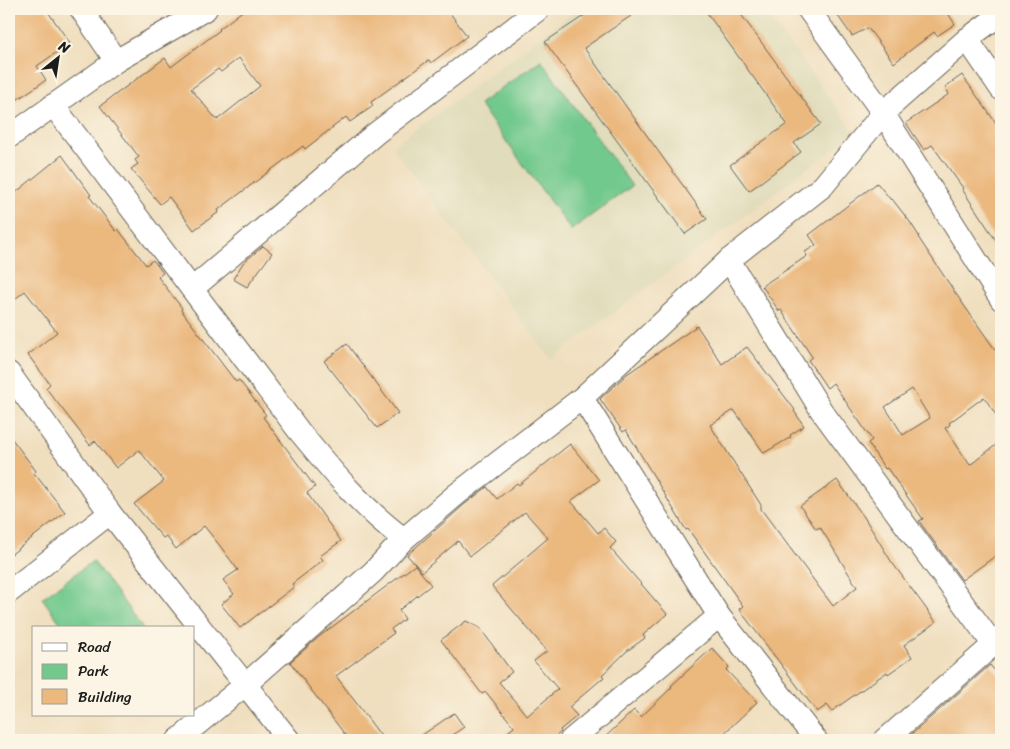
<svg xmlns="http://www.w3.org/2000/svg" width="1010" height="749" viewBox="0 0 1010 749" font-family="Sriracha,sans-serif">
	<rect width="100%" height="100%" fill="#fcf5e5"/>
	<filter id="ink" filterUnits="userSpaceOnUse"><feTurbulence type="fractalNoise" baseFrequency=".02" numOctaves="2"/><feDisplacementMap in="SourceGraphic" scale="10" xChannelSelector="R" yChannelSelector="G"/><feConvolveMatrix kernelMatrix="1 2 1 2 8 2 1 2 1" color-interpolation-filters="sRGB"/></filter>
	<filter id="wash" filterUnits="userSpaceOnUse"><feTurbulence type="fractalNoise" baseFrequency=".0096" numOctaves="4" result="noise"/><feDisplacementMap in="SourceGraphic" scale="20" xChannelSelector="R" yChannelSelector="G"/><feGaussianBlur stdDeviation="1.12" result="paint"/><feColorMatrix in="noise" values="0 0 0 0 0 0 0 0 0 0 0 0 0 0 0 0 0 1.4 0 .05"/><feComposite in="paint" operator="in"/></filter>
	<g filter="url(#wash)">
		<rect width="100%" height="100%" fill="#f0dfbf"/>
		<path fill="#e1dcbb" d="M578,9h185l93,124 -305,226 -159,-212z"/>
		<g fill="#72c98e" stroke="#477255">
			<path d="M541,60l91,126 -61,44 -92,-126z"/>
			<path d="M93,561l50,67h-79l-22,-30z"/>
		</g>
		<g id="blocks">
			<g fill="#ebb87e" fill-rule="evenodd">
				<path d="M9,9h37l24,34 -33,23 9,14 -37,25z"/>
				<path d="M245,9h202l20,27 -36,27 -2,-3 -58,42 2,4 -23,16 -4,-5 -41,32 -2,-3 -85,64 1,2 -25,18 -25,-33 -9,7 -29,-35 7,-5 -3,-4 4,-3 -39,-51 65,-48 6,9 49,-37 -1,-1zM239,58l21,28 -43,34 -26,-31 27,-20 3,3z"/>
				<path d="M594,9h47l-57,39 123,171 -22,15 -140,-192z"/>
				<path d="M704,9h33l84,115 -27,19 7,9 -52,39 -19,-26 57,-41z"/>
				<path d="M833,9h112l10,15 -18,12 -3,-4 -40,31 -26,-35 -16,8z"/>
				<path d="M962,75l39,55v118l-39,-59 1,-1 -31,-43 -8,5 -18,-27 43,-29 -4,-7z"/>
				<path d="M62,155l29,40 -2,1 27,35 2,-2 28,36 7,-5 10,13 -5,4 24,31 -1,2 55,72 3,-2 27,35 -3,2 52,70 -8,6 34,48 -21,15 3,4 -31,24 2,3 -54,41 -19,-24 13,-10 -11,-14 15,-10 -21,-28 -13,-16 -28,23 -10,-13 -3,2 -29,-34 30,-23 -25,-31 -23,18 -21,-27 -5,4 -44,-57 4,-4 -22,-29 29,-23 -32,-41 -16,13v-106z"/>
				<path d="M877,183l14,17 1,-1 18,23 9,14 -1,1 38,57 45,64v64l-17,-25 -35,26 1,2 -5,3 25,37 31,-24v111l-39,28 -43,-59 4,-2 -36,-51 -2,1 -17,-26 4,-3 -39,-57 -6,5 -19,-28 4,-3 -31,-47 -2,1 -17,-25 45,-30 -2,-4 11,-7 -7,-10zM912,389l18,29 -27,17 -18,-28z"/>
				<path d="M263,246l9,7 -25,34 -14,-8 10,-16z"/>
				<path d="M697,326l25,38 25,-17 48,63 -1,1 10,15 -14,9 1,2 -27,16 -30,-43 -24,15 51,80v4l72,97 24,-19 -37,-60 -4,2 -16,-23 37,-26 27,37 27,44 45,61 -32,23 8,12 -24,17 -1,-2 -55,39 -5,-6 -10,7 -78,-103 4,-3 -55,-77 -2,1 -60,-100 -3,2 -23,-33 27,-25z"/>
				<path d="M347,344l51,69 -21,15 -53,-67z"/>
				<path d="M9,435l27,36 -2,2 31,39 -56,44z"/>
				<path d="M570,444l29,36 -28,21 27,32 6,-5 12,14 -6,6 57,66 -24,21 2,3 -18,13 -25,24 2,2 -35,30 8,9 -17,14 1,2 -10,8h-53l16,-13 -28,-35 -4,2 -41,-54 25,-19 14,7 32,44 -13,10 28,34 31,-27 -24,-28 13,-10 -55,-65 56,-48 -23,-26 -55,44 -12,-15 -36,31 -15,-17 58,-51 22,-17 10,12 20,-16 2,2z"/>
				<path d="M415,565l16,20 -32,25 6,9 -14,10 3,4 -58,43 48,64h-35l-59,-78 30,-26z"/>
				<path d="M712,648l17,19 -3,3 31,32 -40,38h-115l32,-30 7,7 31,-30 -1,-1z"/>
				<path d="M990,665l11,13v62h-96z"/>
				<path d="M454,713l10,14 -19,13h-30z"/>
			</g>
		</g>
	</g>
	<g filter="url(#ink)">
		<use href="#blocks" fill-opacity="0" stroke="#666055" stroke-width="1"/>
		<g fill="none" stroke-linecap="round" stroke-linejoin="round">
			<g stroke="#666055" stroke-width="24">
				<g id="street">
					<path d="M81,9l35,52"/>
					<path d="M808,9l75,104 118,186"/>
					<path d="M967,39l34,50"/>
					<path d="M53,105l246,326c32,39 64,78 105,108"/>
					<path d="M9,137l107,-76 90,-52"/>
					<path d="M729,260l92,150 172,234"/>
					<path d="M192,289l183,-155 164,-125"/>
					<path d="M9,373l101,140 179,227"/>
					<path d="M582,398l137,218"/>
					<path d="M9,592l101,-79"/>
					<path d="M178,740l67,-55 128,-113 31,-33 53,-45 125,-96 147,-138 94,-74 60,-73 84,-74 34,-25"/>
					<path d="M571,740l148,-124 97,124"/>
					<path d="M885,740l116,-102"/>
				</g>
			</g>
			<use href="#street" stroke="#fff" stroke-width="22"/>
		</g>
	</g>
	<rect width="1010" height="749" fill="none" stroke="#fcf5e5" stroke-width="30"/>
	<rect x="32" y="626" width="162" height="90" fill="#fcf5e5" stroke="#a29e95"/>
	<rect x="42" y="643" width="25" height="8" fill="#ffffff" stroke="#a29e95"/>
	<text x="78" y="652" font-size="15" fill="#1c1c1c">Road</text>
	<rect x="42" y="664" width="25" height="15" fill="#72c98e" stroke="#a29e95"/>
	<text x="78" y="676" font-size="15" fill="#1c1c1c">Park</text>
	<rect x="42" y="689" width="25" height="15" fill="#ebb87e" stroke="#a29e95"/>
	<text x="78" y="702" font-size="15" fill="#1c1c1c">Building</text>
	<g transform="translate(58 58) rotate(30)" stroke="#fcf5e5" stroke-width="4" paint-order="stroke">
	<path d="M0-4L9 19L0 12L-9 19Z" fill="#1c1c1c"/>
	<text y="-8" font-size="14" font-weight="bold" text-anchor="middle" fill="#1c1c1c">N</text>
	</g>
</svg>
